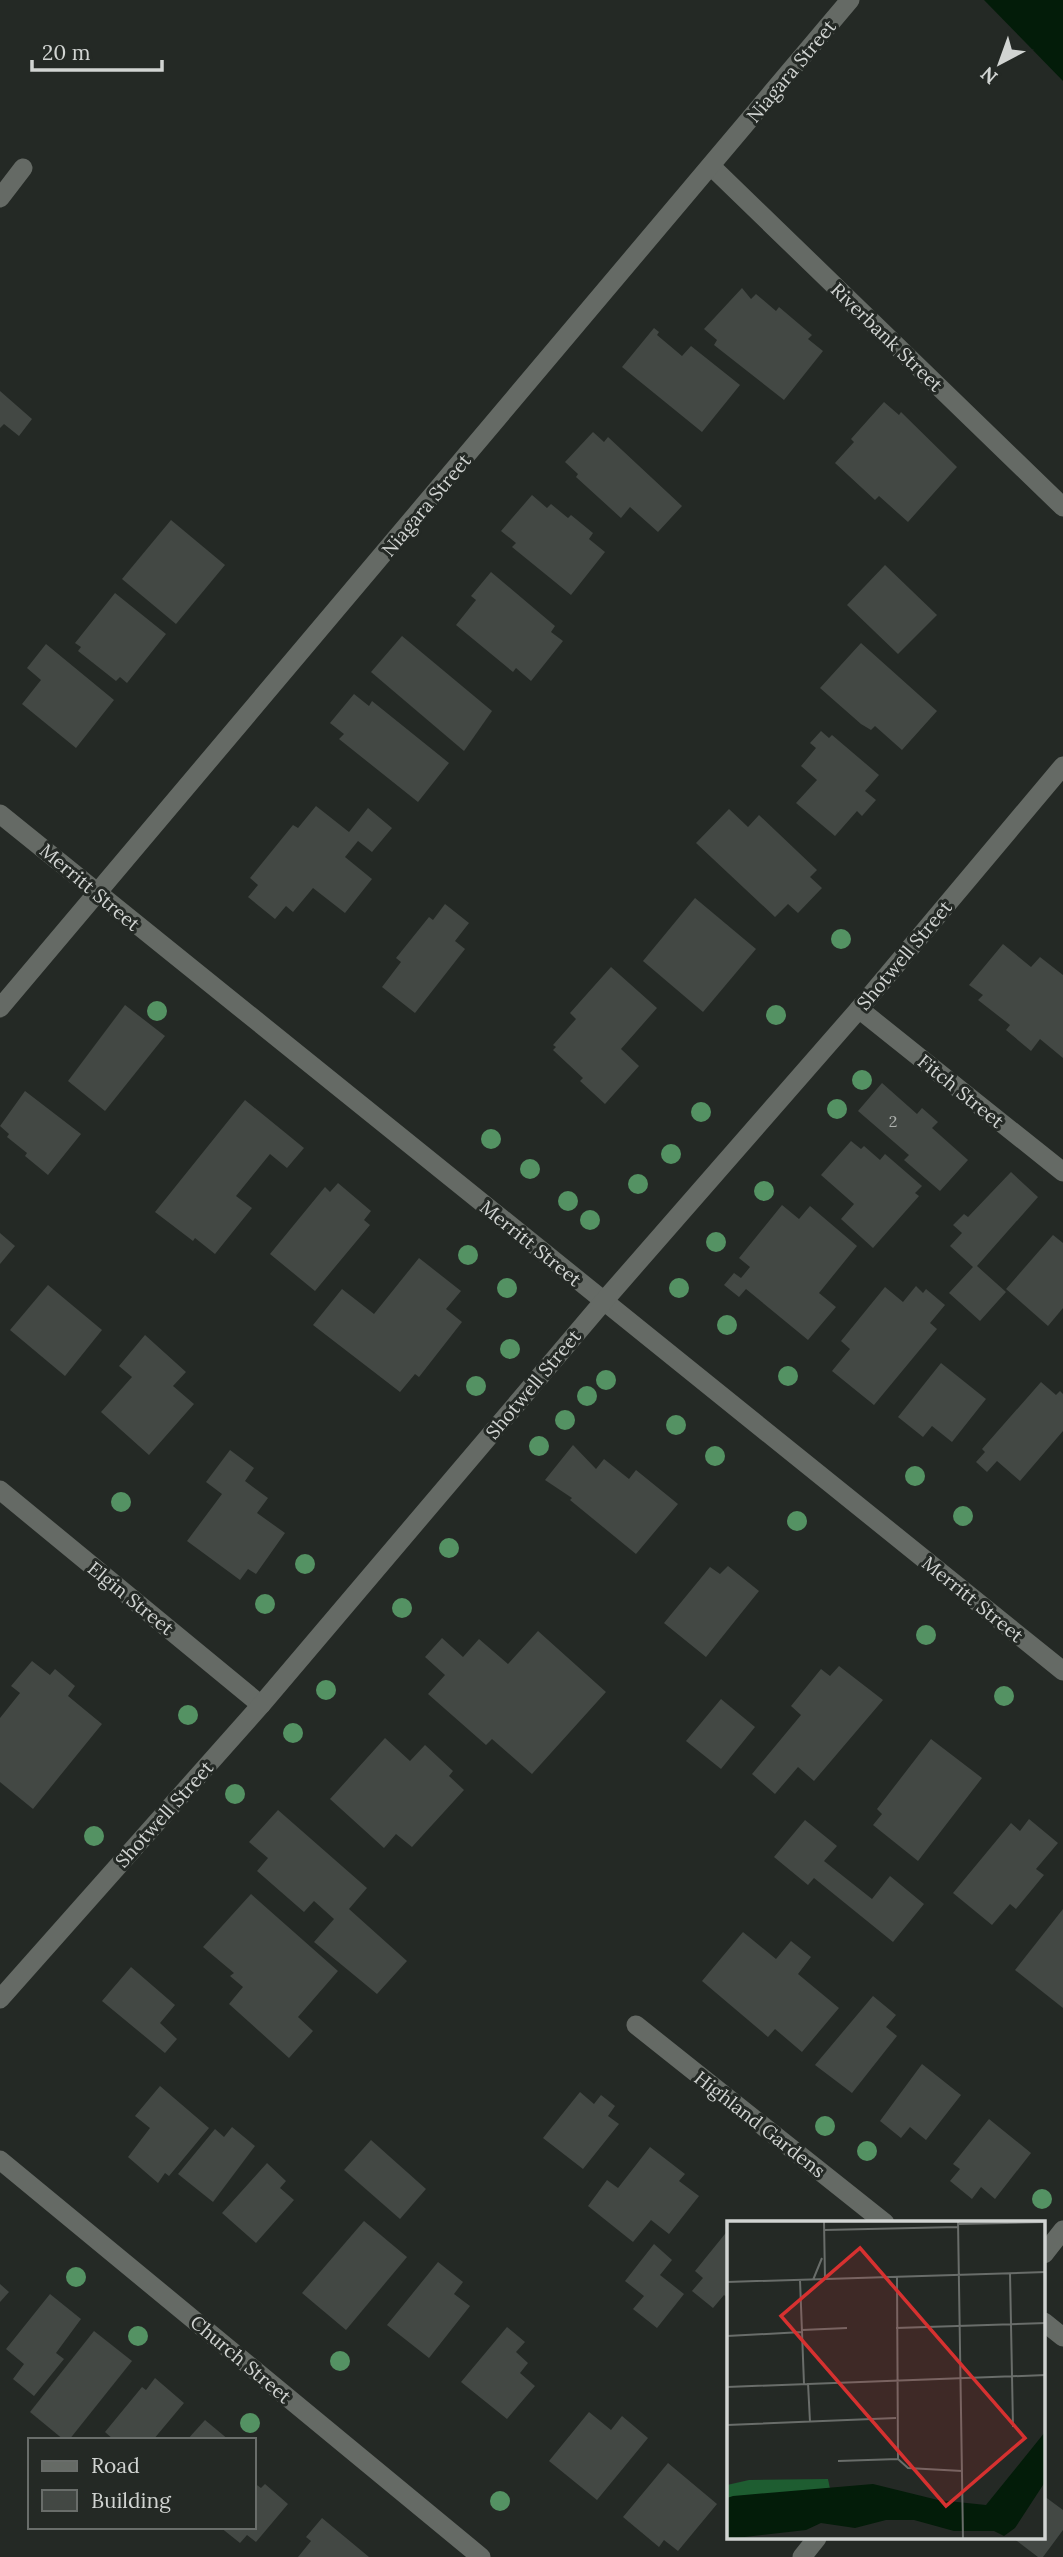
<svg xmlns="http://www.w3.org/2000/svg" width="1063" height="2557" viewBox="0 0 1063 2557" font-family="Lora,serif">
	<rect width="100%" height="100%" fill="#242925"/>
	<path fill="#031c09" d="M984,0h79v81z"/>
	<g fill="#434844">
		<path d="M742,288l9,11 5,-5 20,17 3,-4 33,28 -4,4 15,12 -39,49 -70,-55 3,-5 -13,-11z"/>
		<path d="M654,328l5,4 -2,3 25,21 9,-10 49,39 -38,47 -80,-65z"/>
		<path d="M0,391l32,28 -13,17 -15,-12 -4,4z"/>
		<path d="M884,402l15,13 2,-3 56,55 -49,55 -29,-26 -4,4 -40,-37 19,-21 -3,-3z"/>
		<path d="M593,432l11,10 4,-5 74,69 -24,26 -28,-25 -9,11 -45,-41 2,-3 -13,-12z"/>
		<path d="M532,495l15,13 4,-4 17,14 3,-3 22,18 -4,6 16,13 -34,43 -59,-48 4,-4 -15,-12z"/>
		<path d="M171,520l54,45 -49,59 -54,-45z"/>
		<path d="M885,565l52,50 -39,39 -51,-49z"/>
		<path d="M491,572l64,54 -4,6 12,9 -32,40 -15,-13 -3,4 -57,-47 20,-25 -5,-4z"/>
		<path d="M115,593l51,41 -39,49 -7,-6 -4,4 -38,-30 3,-4 -6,-4z"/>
		<path d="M402,636l90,75 -28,40 -93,-79z"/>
		<path d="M861,643l76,68 -35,39 -27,-24 -4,4 -10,-6 -41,-36z"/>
		<path d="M46,644l68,56 -38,48 -54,-44 19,-24 -14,-12z"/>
		<path d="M354,694l15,12 3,-5 77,62 -31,39 -79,-63 5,-5 -14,-11z"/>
		<path d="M821,731l8,7 3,-3 47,40 -14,16 11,9 -14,16 -5,-5 -22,25 -39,-33 21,-23 -16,-14 15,-18 -6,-5z"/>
		<path d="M316,806l33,26 19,-24 24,20 -20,24 -14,-11 -13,16 27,22 -27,34 -32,-25 -20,24 -7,-6 -11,13 -27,-22 10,-12 -8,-7 43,-53 5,3z"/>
		<path d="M729,809l19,18 11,-12 58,55 -7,7 12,11 -24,25 -10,-9 -13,13 -79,-74z"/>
		<path d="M695,898l61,51 -53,63 -60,-51z"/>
		<path d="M445,904l24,19 -14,18 10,8 -50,64 -33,-26 19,-25 -5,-4 33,-41 4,3z"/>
		<path d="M1003,944l28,23 9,-10 23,18v83l-23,-19 -9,12 -25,-21 4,-5 -32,-25 5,-5 -14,-10z"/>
		<path d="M611,967l46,41 -36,41 18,17 -34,38 -25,-23 3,-3 -30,-28 3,-3 -3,-2 23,-26 -6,-6z"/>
		<path d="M125,1005l40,31 -60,75 -37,-30z"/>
		<path d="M882,1083l35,31 5,-6 16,14 -6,6 36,32 -28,31 -36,-31 5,-5 -51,-44z"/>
		<path d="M25,1091l56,43 -33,41 -23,-19 2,-3 -20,-16 2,-3 -9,-8z"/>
		<path d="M245,1100l59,48 -17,20 -17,-14 -34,42 16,12 -37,46 -20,-16 -2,3 -38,-29z"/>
		<path d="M851,1141l10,8 3,-3 16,14 5,-6 37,32 -7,7 4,3 -46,52 -32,-29 13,-15 -33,-29z"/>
		<path d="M1011,1172l27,25 -61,69 29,26 -26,29 -31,-28 24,-26 -23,-21 12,-13 -9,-8 11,-11 4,3z"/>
		<path d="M338,1183l33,28 -7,9 6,5 -55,66 -45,-37 55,-67 5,5z"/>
		<path d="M782,1205l17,14 11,-13 47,40 -38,47 17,14 -28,33 -62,-51 -7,8 -15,-12 10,-12 7,5 9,-11 -11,-9z"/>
		<path d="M0,1233l15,13 -15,18z"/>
		<path d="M1053,1235l10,8v65l-15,18 -42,-37z"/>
		<path d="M419,1258l42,33 -15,18 16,13 -43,55 -4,-3 -15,18 -87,-67 29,-36 32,25z"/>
		<path d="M48,1285l54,45 -37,46 -55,-46z"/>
		<path d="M916,1286l7,7 3,-4 19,16 -15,18 7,6 -63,76 -42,-34 18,-22 -9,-8 44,-54 18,15z"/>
		<path d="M145,1335l41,37 -13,14 21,18 -45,51 -48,-43 31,-35 -13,-11z"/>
		<path d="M941,1363l45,36 -34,43 -20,-16 -9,11 -25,-20z"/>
		<path d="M1041,1382l15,13 4,-4 3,3v37l-43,50 -23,-20 -10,11 -11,-10 9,-10 -3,-3z"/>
		<path d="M573,1445l23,24 8,-10 25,20 7,-9 42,34 -42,50 -66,-54 2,-2 -27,-18z"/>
		<path d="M230,1450l24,18 -9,13 23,17 -11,15 28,20 -29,41 -8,-5 -8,11 -53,-39 35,-47 -16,-12z"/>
		<path d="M728,1566l31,25 -53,66 -42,-34 46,-56 10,7z"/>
		<path d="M538,1631l68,61 -74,82 -40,-35 -6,6 -58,-51 17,-19 -20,-18 17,-19 21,19 16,-18 29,25z"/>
		<path d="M32,1661l18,14 5,-6 20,17 -7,10 34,28 -69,85 -33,-27v-64l20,-25 -9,-7z"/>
		<path d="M839,1666l44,34 -69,81 -16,-14 -23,27 -23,-20 49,-59 -10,-9 30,-37 9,7z"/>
		<path d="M721,1699l34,28 -34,42 -35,-28z"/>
		<path d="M385,1738l25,23 15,-16 28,26 -4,5 15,14 -52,57 -16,-13 -12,14 -54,-49z"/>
		<path d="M931,1739l51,39 -64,83 -45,-36 9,-11 -5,-5z"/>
		<path d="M278,1810l89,78 -18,21 58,52 -30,33 -63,-52 20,-23 -20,-18 -10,11 -47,-41 11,-13 -19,-16z"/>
		<path d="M1029,1819l29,24 -22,26 8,6 -28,34 -6,-5 -18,21 -39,-32 58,-70 9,8z"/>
		<path d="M805,1820l32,26 -13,15 48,38 18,-23 34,28 -31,38 -79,-64 -6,7 -34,-28z"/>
		<path d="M251,1894l87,77 -40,46 15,14 -24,27 -60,-54 14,-17 -13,-11 4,-3 -31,-26z"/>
		<path d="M1063,1909v99l-48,-38z"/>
		<path d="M743,1932l33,27 15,-18 20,16 -13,17 41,34 -37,44 -27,-23 -7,8 -66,-56z"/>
		<path d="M131,1967l44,38 -15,18 17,16 -12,14 -63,-52z"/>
		<path d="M873,1996l23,19 -10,12 11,9 -45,57 -37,-28z"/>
		<path d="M922,2064l39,31 -35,45 -16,-13 -9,11 -21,-17z"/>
		<path d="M160,2086l49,42 -40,48 -4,-3 -7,10 -30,-26 22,-29 -15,-12z"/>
		<path d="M580,2092l14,12 7,-9 14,11 -7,10 11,8 -36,45 -40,-31z"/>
		<path d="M989,2119l42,34 -36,46 -14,-12 -9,12 -22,-18 10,-12 -7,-5z"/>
		<path d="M232,2127l23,19 -42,56 -35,-28 37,-45 9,8z"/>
		<path d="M371,2140l55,49 -26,30 -56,-49z"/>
		<path d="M650,2147l35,27 -6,7 20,15 -30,38 -18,-14 -18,22 -45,-36 19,-26 11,8z"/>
		<path d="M267,2163l19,18 -6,7 14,12 -38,43 -34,-30z"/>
		<path d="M364,2221l43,36 -61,73 -44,-37z"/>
		<path d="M729,2229v70l-5,-4 -11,13 -21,-17 11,-13 -8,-7z"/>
		<path d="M654,2244l18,16 -12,15 24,19 -27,34 -24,-19 11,-13 -19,-15z"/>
		<path d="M438,2262l25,20 -9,12 16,12 -41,52 -42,-33z"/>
		<path d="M0,2284l9,8 -9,10z"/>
		<path d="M50,2294l31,25 -25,34 8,6 -30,37 -21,-17 11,-15 -18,-15z"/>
		<path d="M507,2327l18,15 -9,10 12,11 -8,10 15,13 -28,33 -46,-37z"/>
		<path d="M94,2331l38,30 -63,79h-5l-34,-28z"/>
		<path d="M155,2378l29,25 -31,37h-39l-9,-8 37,-45 4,3z"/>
		<path d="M589,2412l22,18 11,-14 26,22 -51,62 -48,-39z"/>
		<path d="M205,2420l24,20h-42z"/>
		<path d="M668,2463l49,41 -39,47 -14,-11 -5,7 -36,-30z"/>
		<path d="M254,2483l7,5 4,-4 23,20 -32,38 -9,-7 -7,8 -20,-16h34z"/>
		<path d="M1044,2496l19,14v20l-20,27h-5l-25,-19h31z"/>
		<path d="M322,2518l47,39h-71l13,-16 -5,-4z"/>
	</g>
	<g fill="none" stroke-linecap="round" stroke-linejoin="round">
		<g stroke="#656a65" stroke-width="19">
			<path d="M712,167l351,340"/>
			<path d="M0,198l23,-30"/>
			<path d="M0,814l1063,857"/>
			<path d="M859,1009l204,163"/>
			<path d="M0,1490l261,215"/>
			<path d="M0,1999l261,-294 342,-403 256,-293 204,-243"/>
			<path d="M636,2025l249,198"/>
			<path d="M0,2160l481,397"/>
			<path d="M1044,2254l19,-24"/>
			<path d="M1044,2322l19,15"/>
			<path d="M802,2557l15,-19"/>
		</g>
		<path stroke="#656a65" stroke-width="19" d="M0,1008l850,-1008"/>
	</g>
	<g fill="#549263">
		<circle cx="841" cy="939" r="10"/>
		<circle cx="157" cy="1011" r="10"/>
		<circle cx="776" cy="1015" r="10"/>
		<circle cx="862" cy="1080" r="10"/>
		<circle cx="837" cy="1109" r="10"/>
		<circle cx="701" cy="1112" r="10"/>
		<circle cx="491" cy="1139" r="10"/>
		<circle cx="671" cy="1154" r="10"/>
		<circle cx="530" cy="1169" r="10"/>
		<circle cx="638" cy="1184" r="10"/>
		<circle cx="764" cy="1191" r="10"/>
		<circle cx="568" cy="1201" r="10"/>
		<circle cx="590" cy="1220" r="10"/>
		<circle cx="716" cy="1242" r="10"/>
		<circle cx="468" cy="1255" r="10"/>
		<circle cx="507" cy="1288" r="10"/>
		<circle cx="679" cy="1288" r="10"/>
		<circle cx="727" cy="1325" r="10"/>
		<circle cx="510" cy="1349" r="10"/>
		<circle cx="788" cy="1376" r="10"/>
		<circle cx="606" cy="1380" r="10"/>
		<circle cx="476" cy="1386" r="10"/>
		<circle cx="587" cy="1396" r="10"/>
		<circle cx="565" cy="1420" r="10"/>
		<circle cx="676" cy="1425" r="10"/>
		<circle cx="539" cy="1446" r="10"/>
		<circle cx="715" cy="1456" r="10"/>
		<circle cx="915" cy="1476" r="10"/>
		<circle cx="121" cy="1502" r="10"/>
		<circle cx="963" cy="1516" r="10"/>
		<circle cx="797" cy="1521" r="10"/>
		<circle cx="449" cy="1548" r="10"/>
		<circle cx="305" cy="1564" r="10"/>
		<circle cx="265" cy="1604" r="10"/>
		<circle cx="402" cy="1608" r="10"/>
		<circle cx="926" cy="1635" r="10"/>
		<circle cx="326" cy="1690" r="10"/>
		<circle cx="1004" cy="1696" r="10"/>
		<circle cx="188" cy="1715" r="10"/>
		<circle cx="293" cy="1733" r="10"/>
		<circle cx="235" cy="1794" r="10"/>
		<circle cx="94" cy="1836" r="10"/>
		<circle cx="825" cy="2126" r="10"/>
		<circle cx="867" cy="2151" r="10"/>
		<circle cx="1042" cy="2199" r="10"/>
		<circle cx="76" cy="2277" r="10"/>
		<circle cx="138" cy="2336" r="10"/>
		<circle cx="340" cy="2361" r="10"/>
		<circle cx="250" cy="2423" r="10"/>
		<circle cx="500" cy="2501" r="10"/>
	</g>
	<g text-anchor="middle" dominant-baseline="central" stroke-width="6" stroke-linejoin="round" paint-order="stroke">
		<g font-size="16" fill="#aeb1ae">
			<text x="893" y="1121">2</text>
		</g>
		<g font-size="19" fill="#d1d4d2" stroke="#242925">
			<text transform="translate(791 71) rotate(-50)">Niagara Street</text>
			<text transform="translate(887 337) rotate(44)">Riverbank Street</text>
			<text transform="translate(426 505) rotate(-50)">Niagara Street</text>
			<text transform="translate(90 887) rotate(40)">Merritt Street</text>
			<text transform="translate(904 955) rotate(-50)">Shotwell Street</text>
			<text transform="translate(961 1091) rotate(39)">Fitch Street</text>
			<text transform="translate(531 1243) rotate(39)">Merritt Street</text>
			<text transform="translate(533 1384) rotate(-50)">Shotwell Street</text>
			<text transform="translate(131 1598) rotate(39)">Elgin Street</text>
			<text transform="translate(973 1599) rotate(39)">Merritt Street</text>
			<text transform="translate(164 1814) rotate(-48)">Shotwell Street</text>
			<text transform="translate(760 2124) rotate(38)">Highland Gardens</text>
			<text transform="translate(241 2359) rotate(40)">Church Street</text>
		</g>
	</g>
	<g transform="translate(727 2221)">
		<rect width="318" height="318" fill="#242925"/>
		<path d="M101,258l2,10 -103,9v-13l22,-5z" fill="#1e5d31"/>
		<path d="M318,211v50l-30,46 -11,8 -10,-5h-40l-40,-11h-28l-31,8 -34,-5 -15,7 -79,9v-41l6,-2 140,-12 65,16 48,5z" fill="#031c09"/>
		<path fill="none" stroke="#696d6a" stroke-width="2" d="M97,0l1,58M231,0l5,318M231,3l88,-2M97,9l134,-3M283,52l3,154M170,56l1,182M73,59l4,104M86,59l9,-22M0,61l319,-10M169,107l150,-5M75,109l45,-2M0,115l75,-4M81,162l2,39M0,166l319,-12M0,204l169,-7M111,240l60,-2 10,9 54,3"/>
		<path fill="#d63130" fill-opacity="0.15" stroke="#d63130" stroke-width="3.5" d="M133,27l165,190 -79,68 -165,-190z"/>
		<rect width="318" height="318" fill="none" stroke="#d1d4d2" stroke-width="3.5"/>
	</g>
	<rect x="28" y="2438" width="228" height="91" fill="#242925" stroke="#696d6a" stroke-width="2"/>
	<rect x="42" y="2461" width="35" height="10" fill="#656a65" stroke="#696d6a" stroke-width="2"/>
	<text x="91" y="2473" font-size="21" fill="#d1d4d2">Road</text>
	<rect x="42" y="2490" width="35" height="21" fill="#434844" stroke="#696d6a" stroke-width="2"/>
	<text x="91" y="2508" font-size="21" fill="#d1d4d2">Building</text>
	<g transform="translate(1000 63) rotate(221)" stroke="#242925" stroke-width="5" paint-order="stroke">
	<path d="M0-5L12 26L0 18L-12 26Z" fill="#d1d4d2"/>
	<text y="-10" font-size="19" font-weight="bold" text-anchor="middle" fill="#d1d4d2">N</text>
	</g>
	<path d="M32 60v10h130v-10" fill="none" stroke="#d1d4d2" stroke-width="3.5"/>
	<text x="42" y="60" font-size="21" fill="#d1d4d2" stroke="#242925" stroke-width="5" paint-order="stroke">20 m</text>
</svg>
